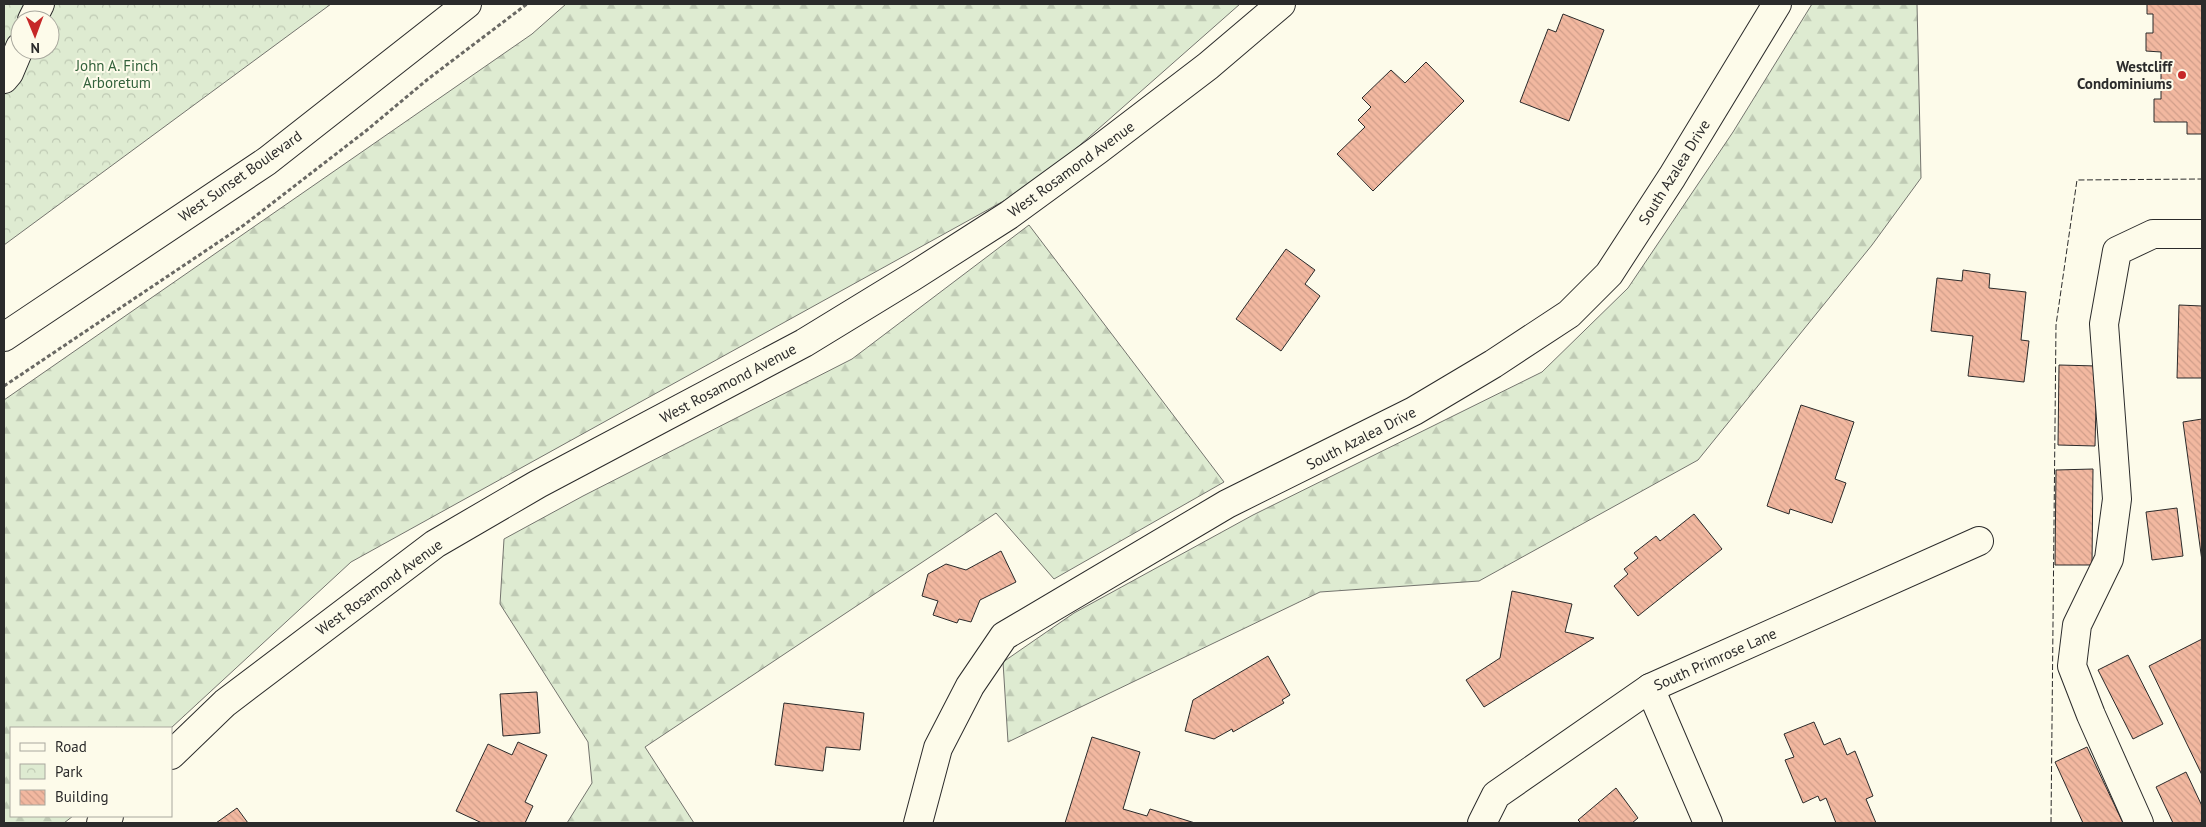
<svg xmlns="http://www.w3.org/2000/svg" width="2206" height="827" viewBox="0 0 2206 827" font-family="'PT Sans',sans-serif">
	<defs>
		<pattern id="forest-firs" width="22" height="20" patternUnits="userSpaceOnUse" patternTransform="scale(1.25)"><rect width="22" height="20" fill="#deebd1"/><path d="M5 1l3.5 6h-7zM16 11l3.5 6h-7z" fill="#bfcab4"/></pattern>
		<pattern id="park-crowns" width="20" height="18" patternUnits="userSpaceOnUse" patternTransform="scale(1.25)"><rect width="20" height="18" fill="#deebd1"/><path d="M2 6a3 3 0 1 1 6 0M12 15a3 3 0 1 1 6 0" fill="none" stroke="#bfcab4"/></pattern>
		<pattern id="building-back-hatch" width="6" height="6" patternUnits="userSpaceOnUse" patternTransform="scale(1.25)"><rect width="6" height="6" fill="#f2b8a0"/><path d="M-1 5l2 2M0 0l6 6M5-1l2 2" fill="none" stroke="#d09e8a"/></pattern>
	</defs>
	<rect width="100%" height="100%" fill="#fdfbea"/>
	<g fill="url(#forest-firs)" stroke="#74746e">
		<path d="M566,4h674l-202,178 -687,380 -180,166h-160v88h62l-9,7h-60v-423l528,-366z"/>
		<path d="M1812,4h105l4,174 -49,67 -174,215 -219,121 -159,11 -312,150 -5,-80 71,-49 179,-98 289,-143 86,-84 105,-156z"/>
		<path d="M1029,225l195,257 -170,97 -58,-66 -351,234 49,76h-127l25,-40 -4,-41 -88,-138 4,-65 79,-43 269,-137z"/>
	</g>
	<path fill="url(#park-crowns)" stroke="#74746e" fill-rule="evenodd" d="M4,4h327l-327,241zM20,20h30v30h-30z"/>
	<g fill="url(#building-back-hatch)" stroke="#2b2b2b">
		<path d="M2147,4h55v130h-15v-12h-33v-23h7v-47l-15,-1v-18h7v-19h-6z"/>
		<path d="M1563,14l41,16 -35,91 -49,-19 28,-73 8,3z"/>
		<path d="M1426,62l38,39 -91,90 -36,-37 28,-27 -7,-7 13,-13 -9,-9 29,-28 14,13z"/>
		<path d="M1286,249l29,21 -10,14 15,12 -39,55 -45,-32z"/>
		<path d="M1963,270l27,4 -1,14 37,4 -5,48 8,1 -5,41 -56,-6 5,-40 -42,-5 6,-53 25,3z"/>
		<path d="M2179,305l23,1v72h-25z"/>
		<path d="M2059,365l38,1 -2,80 -37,-1z"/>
		<path d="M1801,405l53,17 -19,57 11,4 -14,40 -42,-14 -1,5 -22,-8z"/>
		<path d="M2202,419v142l-19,-139z"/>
		<path d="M2093,469l-1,96h-37l1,-95z"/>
		<path d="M2177,508l6,48 -31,4 -6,-48z"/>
		<path d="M1694,514l28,35 -84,67 -24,-30 14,-12 -4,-5 14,-11 -4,-5 22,-17 4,5z"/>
		<path d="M1001,551l15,31 -36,18 -9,22 -12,-3 -2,4 -24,-8 5,-14 -16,-5 6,-22 18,-10 20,6z"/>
		<path d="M1512,591l60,13 -7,28 29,6 -110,69 -18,-27 34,-22z"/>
		<path d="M2202,639v136l-53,-109z"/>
		<path d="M2128,655l35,69 -30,15 -35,-69z"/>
		<path d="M1268,656l22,39 -8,5 2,3 -51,29 -1,-3 -18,10 -29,-8 8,-31z"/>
		<path d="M537,692l3,41 -37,3 -3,-42z"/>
		<path d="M784,703l80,10 -4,37 -34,-3 -3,24 -48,-6z"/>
		<path d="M1814,722l10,23 16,-7 7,17 8,-4 18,45 -7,3 10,24h-40l-10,-25 -6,3 -2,-5 -15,7 -18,-43 9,-3 -10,-23z"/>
		<path d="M1092,737l48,15 -17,57 24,7 3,-7 45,14h-130z"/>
		<path d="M518,742l29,13 -22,47 8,4 -8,17h-43l-26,-12 32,-67 24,11z"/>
		<path d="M2087,747l36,76h-40l-28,-61z"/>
		<path d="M2186,772l16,34v17h-29l-17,-36z"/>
		<path d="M1616,788l22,30 -6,5h-51l-3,-3z"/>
		<path d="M237,808l11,15h-32z"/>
	</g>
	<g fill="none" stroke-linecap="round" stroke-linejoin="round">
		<g stroke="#2b2b2b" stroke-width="30">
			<g id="minor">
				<path d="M32,20l8,-16"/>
				<path d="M4,79l5,-6 11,-26"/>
				<path d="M1650,688l58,135"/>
				<path d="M171,755l54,-52 210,-159 103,-60 266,-141 108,-66 97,-62 89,-65 110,-84 73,-62"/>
				<path d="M101,823l8,-7"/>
				<path d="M918,823l20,-75 32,-62 34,-50 223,-132 187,-93 79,-47 76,-50 40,-40 63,-97 105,-173"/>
				<path d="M1482,823l14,-28 154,-107 329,-147"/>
				<path d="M2139,823l-48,-108 -19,-49 5,-41 32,-66 8,-60 -13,-175 13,-73 36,-17h49"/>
			</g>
		</g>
		<g stroke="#2b2b2b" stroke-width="30">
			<path id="major" d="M4,337l263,-176 200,-157"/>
		</g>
		<path stroke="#6a6964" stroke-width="3" stroke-dasharray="4 2.5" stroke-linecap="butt" d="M4,386l240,-161 123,-95 61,-51 99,-75"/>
		<use href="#minor" stroke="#fdfbea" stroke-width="28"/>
		<use href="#major" stroke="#fdfbea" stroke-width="28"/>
		<path stroke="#2b2b2b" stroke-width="1" stroke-dasharray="6 2.5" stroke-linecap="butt" d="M2051,823l5,-498 21,-145 125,-1"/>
	</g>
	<circle fill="#c62828" stroke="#fdfbea" stroke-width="2" cx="2182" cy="75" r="5"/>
	<g text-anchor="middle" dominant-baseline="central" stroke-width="4" stroke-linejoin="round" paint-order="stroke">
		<g font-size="15" fill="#34623c" stroke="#fdfbea">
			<text x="117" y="65">John A. Finch<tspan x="117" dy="17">Arboretum</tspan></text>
		</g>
		<g font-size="15" font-weight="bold" fill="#2b2b2b" stroke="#fdfbea" text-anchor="end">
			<text x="2172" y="66">Westcliff<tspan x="2172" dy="17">Condominiums</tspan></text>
		</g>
		<g font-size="15" fill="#2b2b2b" stroke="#fdfbea">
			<text transform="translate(1071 169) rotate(-36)">West Rosamond Avenue</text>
			<text transform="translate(1674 172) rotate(-58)">South Azalea Drive</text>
			<text transform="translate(240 176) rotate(-35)">West Sunset Boulevard</text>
			<text transform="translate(728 383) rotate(-28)">West Rosamond Avenue</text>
			<text transform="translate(1361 438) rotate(-27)">South Azalea Drive</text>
			<text transform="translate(379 587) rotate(-36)">West Rosamond Avenue</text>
			<text transform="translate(1715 659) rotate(-24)">South Primrose Lane</text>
		</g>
	</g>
	<rect width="2206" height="827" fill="none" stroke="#2b2b2b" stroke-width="10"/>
	<rect x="10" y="727" width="162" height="90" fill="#fdfbea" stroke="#a9a89e"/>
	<rect x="20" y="743" width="25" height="8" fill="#fdfbea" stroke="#a9a89e"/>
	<text x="55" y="752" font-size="15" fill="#2b2b2b">Road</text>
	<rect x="20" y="764" width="25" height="15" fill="url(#park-crowns)" stroke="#a9a89e"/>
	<text x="55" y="777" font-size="15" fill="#2b2b2b">Park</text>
	<rect x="20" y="790" width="25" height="15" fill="url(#building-back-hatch)" stroke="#a9a89e"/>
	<text x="55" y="802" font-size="15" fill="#2b2b2b">Building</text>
	<g transform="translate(35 35) rotate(179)"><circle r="24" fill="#fdfbea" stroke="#a9a89e"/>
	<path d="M0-4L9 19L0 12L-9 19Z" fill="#c62828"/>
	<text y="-8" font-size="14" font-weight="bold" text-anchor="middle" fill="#2b2b2b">N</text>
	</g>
</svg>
